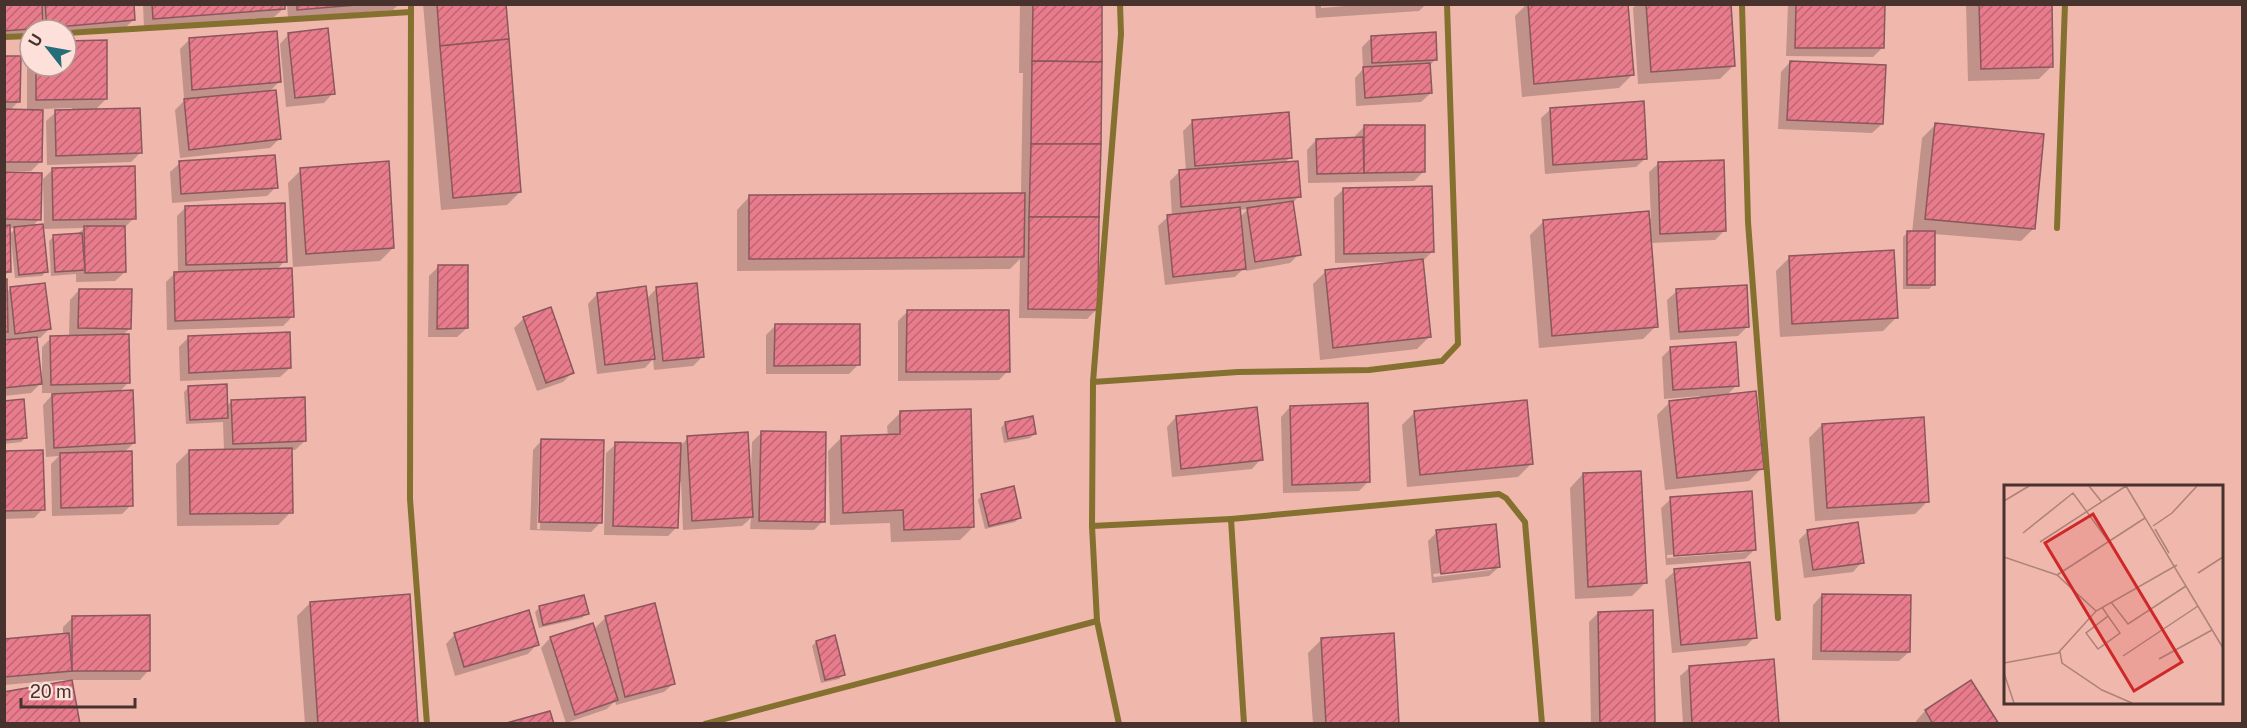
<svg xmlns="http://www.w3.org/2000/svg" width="2247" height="728" viewBox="0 0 2247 728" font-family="'Public Sans',sans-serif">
	<defs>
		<pattern id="building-hatch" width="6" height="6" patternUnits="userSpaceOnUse" patternTransform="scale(1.5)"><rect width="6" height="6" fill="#e87c8c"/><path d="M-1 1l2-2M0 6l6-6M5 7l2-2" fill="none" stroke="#be6673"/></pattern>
	</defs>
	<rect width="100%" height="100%" fill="#f0b7ac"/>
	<g fill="#0003" fill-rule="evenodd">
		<path d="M4,4h128l2,15 -10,10 -94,1v7l-26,2z"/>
		<path d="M143,4h140l1,4 -10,9 -130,11z"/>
		<path d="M287,4h112l-6,6 -105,8z"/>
		<path d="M423,4h81l16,188 -13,13 -66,5z"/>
		<path d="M1020,4h81l-4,305 -10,10 -68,-1 1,-59 -10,10 -273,2v-61l13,-14 271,-2 2,-121h-4z"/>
		<path d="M1315,4h12l-6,1v3l50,-4h55l-7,7 -103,7z"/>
		<path d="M1527,4h100l5,71 -13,13 -97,9 -7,-81z"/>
		<path d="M1637,4h93l3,62 -13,13 -82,5 -5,-76z"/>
		<path d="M1883,4v43l-10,10 -87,-1 2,-52z"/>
		<path d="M1966,4h84l2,62 -13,13 -71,2z"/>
		<path d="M289,34l44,59 -9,10 -38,4 -6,-63z"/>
		<path d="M1372,37l64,22 -7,7 2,27 -10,9 -65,4 -1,-28 8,-9 -1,-22z"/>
		<path d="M189,40l90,42 -10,10 10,47 -9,9 -90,10 -5,-48 12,-12h-3l-4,-49z"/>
		<path d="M66,42l40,57 -12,12 46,42 -9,9 -84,3 -1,-44 10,-9 16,-1v-3l-31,1 -1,53 -9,9h-27v-114l15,44 -10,10h18v-59l3,-3v17h36z"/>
		<path d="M1790,62l92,62 -10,9 -94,-4 3,-57z"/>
		<path d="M1551,109l95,49 -10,9 -91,7 -4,-56z"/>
		<path d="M1193,121l97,37 -6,5 15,33 -7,8 7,50 -9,9 -44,8 -1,-4 -10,10 -70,8 -7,-59 10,-9 4,-1 -2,-35 9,-9 7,-1 -3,-40zM1248,209l-9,9 -1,-8z"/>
		<path d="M1935,125l99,103 -13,13 -87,-7v50l-5,5h-26v-52l4,-4h5l10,-95z"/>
		<path d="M1364,127l60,44 -10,10 -106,2 -1,-33 9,-10 39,-1v-3z"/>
		<path d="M180,163l96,24 -9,9 -95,7 -2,-31z"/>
		<path d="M1659,163l65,68 -9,9 -65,3 6,83 -13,13 -104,9 -9,-113 13,-13 108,-3 -2,-47z"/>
		<path d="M53,169l81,49 -10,10 1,44 -10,9 -39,1v-8l-25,2 -2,-35 5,-5 24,-2 6,-6 -42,1 4,42 -4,5 -27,2 -4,-39h-2v33l-5,4v-102l35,45 -7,8 12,-2 -1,-46zM9,228h7l-7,7z"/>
		<path d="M301,170l92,78 -13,13 -87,6 -5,-84z"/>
		<path d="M1344,189l88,63 -10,10 8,74 -13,13 -97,11 -7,-76 13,-13 63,-7 -1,-2 -53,1 -1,-65z"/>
		<path d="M186,207l99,54 -9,9 16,47 -9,9 -116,4 -1,-48 9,-9h3l-1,-57z"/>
		<path d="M1789,258l107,60 -13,13 -103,6 -4,-66z"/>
		<path d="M438,267l29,61 -10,9h-29l1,-61z"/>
		<path d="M4,281l2,12 5,-5 38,41 -9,9h-5l5,43 2,-1v-33l9,-9 18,-1 1,-37 9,-10 51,38 -8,8 6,47 -9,9 15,51 -11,10 8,52 -9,9 -70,2 -1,-52 8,-8 -13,1 -3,-52 11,-12h-12v-11l-11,11 -27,3v-54h2z"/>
		<path d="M657,288l45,69 -9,9 -39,4 -1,-11 -8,9 -48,6 -9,-70 9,-10 49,5z"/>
		<path d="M1677,291l70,36 -9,9 -68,4 -3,-40z"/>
		<path d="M550,309l23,63 -10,10 -26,9 -23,-63 9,-9z"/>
		<path d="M907,312l101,59 -9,9 -101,1v-60z"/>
		<path d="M775,326l83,39 -9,9h-83v-39z"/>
		<path d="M188,338l102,30 -10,9 -100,4 -1,-34z"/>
		<path d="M1671,348l66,37 -11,11 36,72 -13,13 -84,9 -8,-75 13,-13 30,-3v-3l-36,3 -2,-42z"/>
		<path d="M189,387l37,20 6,-6 73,40 -10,9h-4v62l-13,13 -101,1 -1,-62 13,-13h35l-1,-29 -37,2 -2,-32z"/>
		<path d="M4,402l22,35 -5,5 -17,2z"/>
		<path d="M1290,407l78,75 -9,9 -76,2 -2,-76z"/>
		<path d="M1415,412l116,52 -13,13 -111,10 -5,-62z"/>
		<path d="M900,413l73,114 -13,13 -69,2 -1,-19 -60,2 -2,-74 14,-14 46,-1 -1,-10z"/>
		<path d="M1176,417l85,42 -9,10 -80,8 -5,-50z"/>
		<path d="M1005,423l30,10 -5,5 -26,5 -3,-15z"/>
		<path d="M1822,425l106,76 -13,13 -100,7 -6,-83z"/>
		<path d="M761,433l62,88 -9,9 -64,-1 1,-11 -9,8 -59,4 -2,-48h-3l-1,45 -9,9 -64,-1 2,-82 10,-9 65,1 7,-7 63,32 1,-28z"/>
		<path d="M542,440l58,83 -9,9 -61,-2 3,-80zM540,448h3l-3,81h-3z"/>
		<path d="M4,453l39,56 -9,9 -30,1z"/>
		<path d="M1583,474l62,109 -13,13 -57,3 -5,-111z"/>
		<path d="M982,495l37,23 -4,4 -30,7 -7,-29z"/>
		<path d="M1671,499l84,50 -10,10 -79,6 -5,-57zM1747,549v3l-80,6v-3z"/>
		<path d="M1808,531l54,31 -9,10 -49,6 -5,-38z"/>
		<path d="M1437,532l62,35 -10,9 -57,7 -4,-42zM1491,567v3l-57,7 -1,-3z"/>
		<path d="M1675,571l80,66 -9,9 -74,7 -7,-73z"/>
		<path d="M1822,595l87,57 -10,9 -87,-1 1,-55z"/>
		<path d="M310,603l107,121h-112l-8,-108z"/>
		<path d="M540,607l47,6 -5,5 -43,10 -4,-16z"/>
		<path d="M1598,613l55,111h-62l-2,-102z"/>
		<path d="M606,617l68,66 -10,9 -48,13 -1,-4 -8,8 -41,14 -25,-75 9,-10 43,-13 1,4z"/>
		<path d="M72,618l77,52 -9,10h-78l-58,5v-44l59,-6v-8z"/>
		<path d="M455,634l82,10 -9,10 -73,22 -9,-32z"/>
		<path d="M1321,640l77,84h-85l-5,-71z"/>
		<path d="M816,642l28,32 -5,5 -18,4 -9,-37z"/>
		<path d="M1690,667l87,57h-94l-3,-48z"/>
		<path d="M1970,682l27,42h-79l-2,-3 9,-10z"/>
	</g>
	<g fill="url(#building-hatch)" stroke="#8a575d" stroke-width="1.5">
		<path d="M4,4h38l1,24 -39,3z"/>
		<path d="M45,4h89l1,16 -88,8z"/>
		<path d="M152,4h133v5l-132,10z"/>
		<path d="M297,4h71l-71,6z"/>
		<path d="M437,4h69l3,35 -69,7z"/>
		<path d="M1033,4h69v58l-70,-1z"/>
		<path d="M1528,4h100l6,71 -100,9z"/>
		<path d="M1646,4h85l4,62 -84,6z"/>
		<path d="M1796,4h89l-1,44h-89z"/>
		<path d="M1979,4h73l1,63 -72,2z"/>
		<path d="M328,28l7,66 -40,4 -7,-65z"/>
		<path d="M277,31l4,51 -89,8 -3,-52z"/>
		<path d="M1436,32l1,28 -65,3 -1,-27z"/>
		<path d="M509,39l12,153 -68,6 -13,-152z"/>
		<path d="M107,40v59l-71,1v-34h30v-25z"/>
		<path d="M4,56h17l-1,46h-16z"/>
		<path d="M1032,61l70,1 -1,82h-70z"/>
		<path d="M1790,61l96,4 -3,59 -96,-4z"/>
		<path d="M1430,63l2,30 -67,5 -2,-31z"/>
		<path d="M276,90l5,49 -92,11 -5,-51z"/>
		<path d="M1644,101l3,58 -94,6 -3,-57z"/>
		<path d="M140,108l2,45 -86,3 -1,-46z"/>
		<path d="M4,109l39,1 -1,52h-38z"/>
		<path d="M1289,112l3,46 -97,8 -3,-46z"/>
		<path d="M1935,123l109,11 -9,95 -110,-10z"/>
		<path d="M1364,125h61v47l-61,1z"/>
		<path d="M1363,137l1,36 -47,1 -1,-35z"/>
		<path d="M1031,144h70l-2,73h-70z"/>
		<path d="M275,155l3,33 -97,6 -2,-33z"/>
		<path d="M1724,160l2,71 -66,3 -2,-72z"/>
		<path d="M389,161l5,87 -88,6 -6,-86z"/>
		<path d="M1298,161l3,36 -120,10 -2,-37z"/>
		<path d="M135,166l1,53 -83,1 -1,-52z"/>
		<path d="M4,172l38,1 -1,47 -37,-1z"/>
		<path d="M1432,186l2,66 -90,2 -1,-66z"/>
		<path d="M1025,193l-1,64 -275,2v-64z"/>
		<path d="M1293,201l8,54 -46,7 -8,-54z"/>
		<path d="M285,203l2,59 -101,3 -1,-59z"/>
		<path d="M1240,207l6,62 -73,8 -6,-62z"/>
		<path d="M1649,211l9,116 -106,9 -9,-116z"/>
		<path d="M1029,217h70l-1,93 -70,-1z"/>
		<path d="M43,224l5,48 -29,3 -5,-48z"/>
		<path d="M10,225l1,47h-7v-46z"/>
		<path d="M84,226h41l1,46 -41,1z"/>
		<rect x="1907" y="231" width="28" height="54"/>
		<path d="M82,233l3,37 -30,2 -2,-37z"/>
		<path d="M1894,250l4,68 -106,6 -3,-68z"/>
		<path d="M1423,259l8,78 -98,11 -8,-78z"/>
		<path d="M438,265h30v63l-31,1z"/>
		<path d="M292,268l2,49 -119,4 -1,-49z"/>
		<path d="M4,279h3l1,53h-4z"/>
		<path d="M45,283l6,46 -36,5 -5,-47z"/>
		<path d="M697,283l7,74 -41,4 -7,-74z"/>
		<path d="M1747,285l2,42 -70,5 -3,-43z"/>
		<path d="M646,286l9,73 -50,6 -8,-72z"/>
		<path d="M79,289h53l-1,40 -53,-1z"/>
		<path d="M551,307l23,66 -28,10 -23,-66z"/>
		<path d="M907,310h102l1,62h-104z"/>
		<path d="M775,324h85v41l-86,1z"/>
		<path d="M290,332l1,36 -102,5 -1,-37z"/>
		<path d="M129,334l1,49 -79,2 -1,-49z"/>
		<path d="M37,337l5,47 -38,4v-48z"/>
		<path d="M1736,342l3,44 -66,4 -3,-43z"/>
		<path d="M227,384l1,34 -38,2 -2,-34z"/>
		<path d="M133,390l2,53 -81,5 -2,-54z"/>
		<path d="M1756,391l8,78 -87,9 -8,-77z"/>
		<path d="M305,397l1,44 -73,3 -2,-44z"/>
		<path d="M24,399l3,39 -23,2v-39z"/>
		<path d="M1527,400l6,64 -113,11 -6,-64z"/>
		<path d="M1368,403l2,79 -78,3 -2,-79z"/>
		<path d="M1257,407l6,53 -82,9 -5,-53z"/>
		<path d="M971,409l3,118 -70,3 -1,-20 -60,3 -2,-77 59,-2v-23z"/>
		<path d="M1033,416l3,18 -28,5 -3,-17z"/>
		<path d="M1924,417l5,85 -102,6 -5,-84z"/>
		<path d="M761,431l65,1 -1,90 -66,-1z"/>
		<path d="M748,432l5,85 -61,4 -5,-85z"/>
		<path d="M541,439l63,1 -2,83 -63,-1z"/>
		<path d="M615,442l66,1 -3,85 -65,-2z"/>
		<path d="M292,448l1,65 -103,1 -1,-64z"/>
		<path d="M43,450l2,60 -41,1v-60z"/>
		<path d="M132,451l1,55 -72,2 -1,-55z"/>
		<path d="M1641,471l6,112 -59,4 -5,-114z"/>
		<path d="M1014,486l7,32 -32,8 -8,-32z"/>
		<path d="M1752,491l4,59 -82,6 -4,-59z"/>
		<path d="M1858,522l6,41 -51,7 -6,-40z"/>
		<path d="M1496,524l4,43 -59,7 -5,-44z"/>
		<path d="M1750,562l7,76 -76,7 -7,-76z"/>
		<path d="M410,594l8,130h-100l-8,-122z"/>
		<path d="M1822,594l89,1 -1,57 -89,-1z"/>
		<path d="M584,595l5,19 -46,11 -4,-19z"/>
		<path d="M655,603l20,81 -50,13 -20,-81z"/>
		<path d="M529,610l10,35 -75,22 -10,-34z"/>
		<path d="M1653,610l2,114h-55l-2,-112z"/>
		<path d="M150,615v56h-78v-55z"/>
		<path d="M593,623l25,77 -43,15 -25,-78z"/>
		<path d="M69,633l3,38 -67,6 -1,-38z"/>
		<path d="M1394,633l5,91h-73l-5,-86z"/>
		<path d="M835,635l10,40 -20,5 -9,-39z"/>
		<path d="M1774,659l5,65h-87l-3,-58z"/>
		<path d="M72,680l8,44h-76v-32z"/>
		<path d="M1971,680l28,44h-66l-8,-14z"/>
		<path d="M550,711l4,13h-51z"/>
	</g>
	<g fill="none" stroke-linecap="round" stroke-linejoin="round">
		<g stroke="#84702f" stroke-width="6">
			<path d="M411,4l-1,495 17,225"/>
			<path d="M1742,4l6,218 30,396"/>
			<path d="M66,33l345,-21"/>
			<path d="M4,37l26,-1"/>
			<path d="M2057,228l8,-224"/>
			<path d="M1093,382l145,-10 131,-2 73,-9 16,-17 -11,-340"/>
			<path d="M1231,519l268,-25 7,4 19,24 17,202"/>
			<path d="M1092,526l139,-7 13,205"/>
			<path d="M705,724l392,-103"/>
			<path d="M1119,724l-22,-103 -5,-95 1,-144 28,-348 -1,-30"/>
		</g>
	</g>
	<g transform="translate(2004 485)">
		<rect width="219" height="219" fill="#f0b7ac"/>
		<path fill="none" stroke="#ad8279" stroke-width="1.5" d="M85,1l12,15M122,1l97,162M0,16l25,-15M149,41l19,-13 25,-27M151,44l14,24M19,48l50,-40 36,49M36,57l86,-56M0,72l53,18 39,36M194,88l25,-16M53,90l88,-57M107,117l17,22 58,-38M98,122l6,9 -22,17 12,16 22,-16 -12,-17M56,167l2,11 40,27 30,13M119,171l75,-50M155,174l53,-29M0,178l54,-10 38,-42 81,-46M0,188l10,30"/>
		<path fill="#cf2828" fill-opacity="0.15" stroke="#cf2828" stroke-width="3" d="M89,29l89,148 -48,29 -89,-148z"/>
		<rect width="219" height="219" fill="none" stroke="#48322d" stroke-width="3"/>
	</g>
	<rect width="2247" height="728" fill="none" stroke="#48322d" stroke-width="12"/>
	<g transform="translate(48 48) rotate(301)"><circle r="28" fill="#fde0da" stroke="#b59a95" stroke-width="1.5"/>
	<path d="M0-4.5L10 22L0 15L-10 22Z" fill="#256d79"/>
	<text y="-9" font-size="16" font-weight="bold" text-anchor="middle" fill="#48322d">U</text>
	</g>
	<path d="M21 698v9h114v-9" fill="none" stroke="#48322d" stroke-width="3"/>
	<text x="30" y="698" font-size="18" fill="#48322d" stroke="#fde0da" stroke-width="4.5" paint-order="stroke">20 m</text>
</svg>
